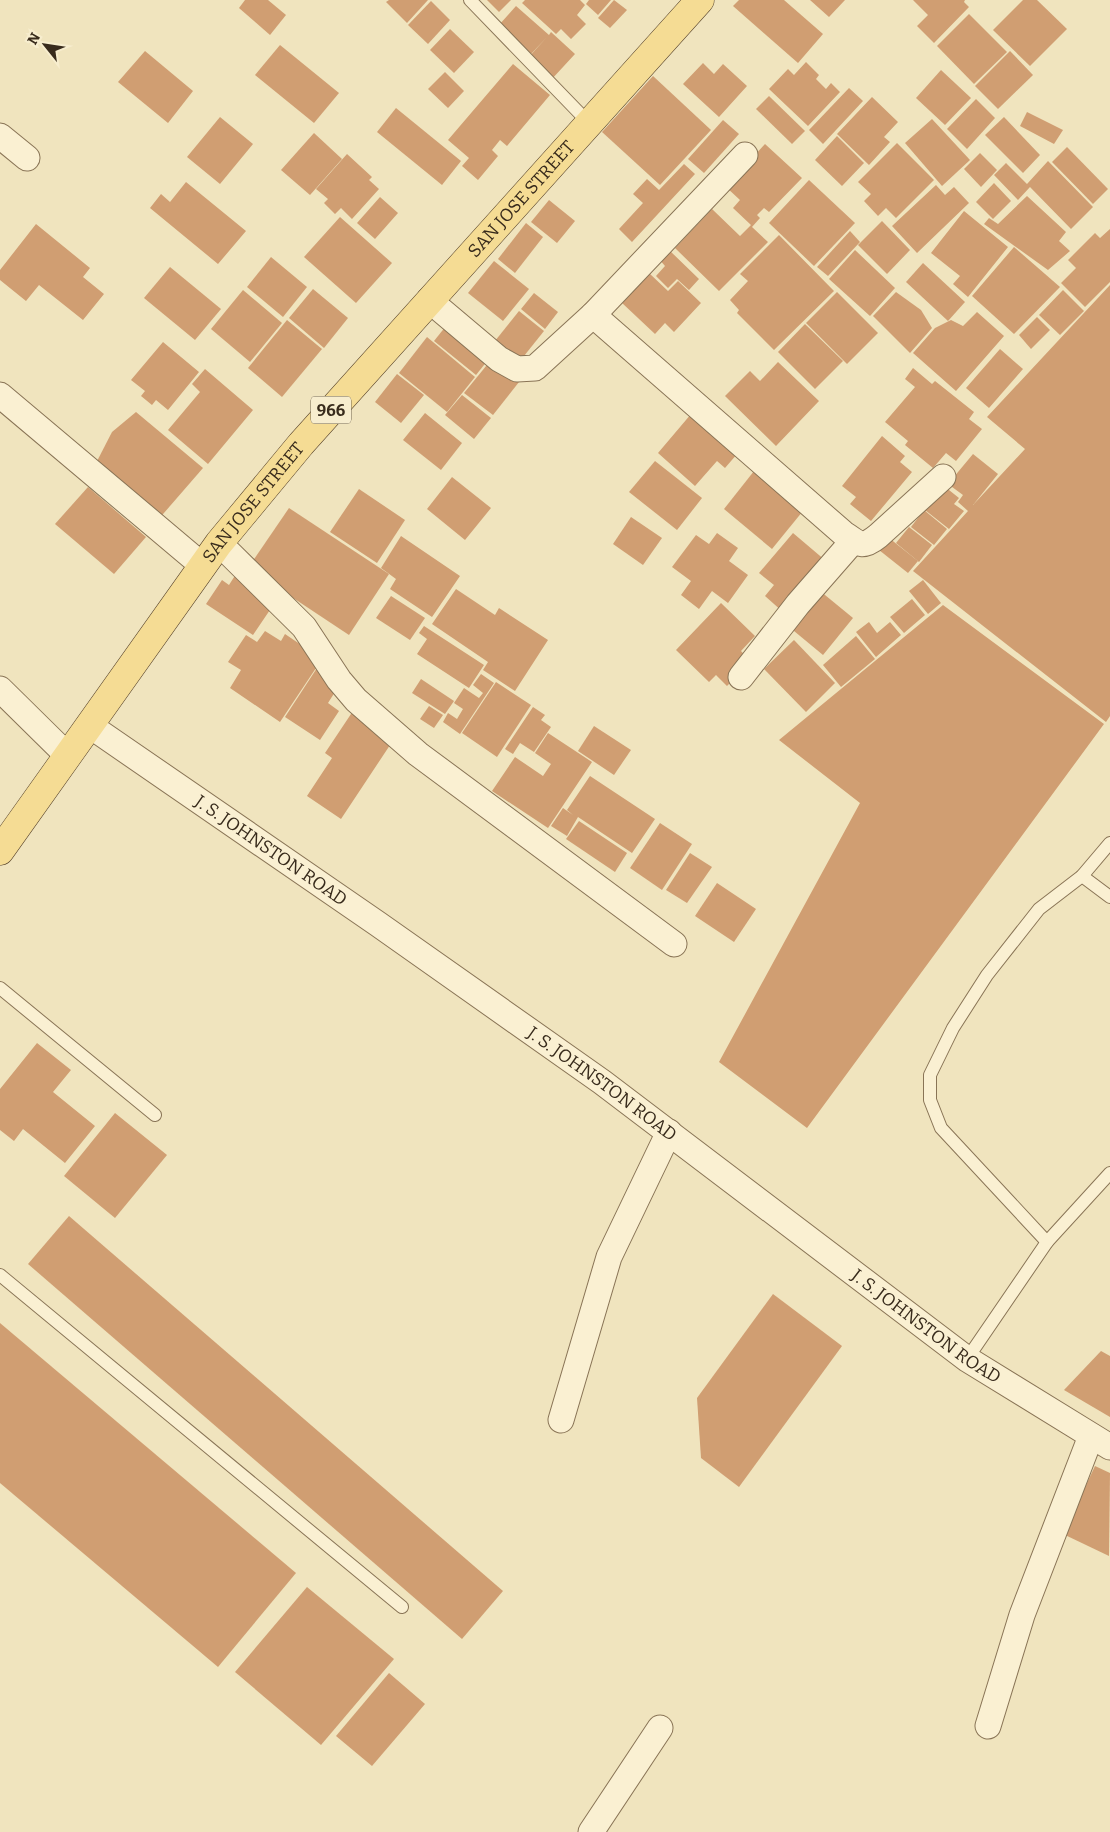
<svg xmlns="http://www.w3.org/2000/svg" width="1110" height="1832" viewBox="0 0 1110 1832" font-family="Bitter,serif">
	<rect width="100%" height="100%" fill="#f0e4be"/>
	<g fill="#d09e72">
		<path d="M245,0h23l18,15 -16,20 -31,-27z"/>
		<path d="M389,0h39l-21,23 -21,-21z"/>
		<path d="M487,0h24l-12,12z"/>
		<path d="M525,0h55l5,5 -8,10 9,9 -15,15 -10,-10 -5,5 -34,-31z"/>
		<path d="M589,0h22l-13,15 -12,-11z"/>
		<path d="M614,0l13,10 -17,18 -12,-10z"/>
		<path d="M739,0h45l39,34 -25,29 -65,-57z"/>
		<path d="M810,0h35l-16,17z"/>
		<path d="M913,0h52l-1,2 5,5 -35,36 -17,-17 11,-11z"/>
		<path d="M1023,0h14l30,29 -37,37 -37,-36z"/>
		<path d="M431,1l19,19 -22,24 -20,-19z"/>
		<path d="M516,6l33,29 2,-3 24,22 -24,26 -24,-21 20,-22 -16,17 -32,-29z"/>
		<path d="M969,14l38,38 -33,32 -37,-38z"/>
		<path d="M450,29l24,23 -20,21 -24,-23z"/>
		<path d="M280,45l59,48 -25,30 -59,-48z"/>
		<path d="M145,51l48,40 -25,32 -50,-41z"/>
		<path d="M1010,51l23,24 -35,34 -23,-23z"/>
		<path d="M806,62l13,13 -3,4 10,10 5,-6 9,9 -32,34 -39,-37 19,-20 6,6z"/>
		<path d="M703,63l11,11 9,-10 24,22 -28,31 -36,-33z"/>
		<path d="M513,64l37,31 -43,51 -7,-6 -8,10 6,6 -20,24 -16,-14 7,-8 -21,-18z"/>
		<path d="M941,70l30,28 -26,27 -29,-27z"/>
		<path d="M445,72l19,19 -16,17 -20,-19z"/>
		<path d="M653,76l58,54 -51,55 -58,-53z"/>
		<path d="M849,88l14,13 -40,43 -14,-14z"/>
		<path d="M769,96l36,35 -13,13 -36,-35z"/>
		<path d="M872,97l26,25 -14,15 6,5 -21,23 -32,-31z"/>
		<path d="M976,99l19,19 -28,31 -20,-20z"/>
		<path d="M396,108l65,53 -19,24 -65,-53z"/>
		<path d="M1027,112l36,18 -9,14 -34,-18z"/>
		<path d="M220,117l33,27 -33,40 -33,-27z"/>
		<path d="M1004,117l36,38 -17,18 -38,-38z"/>
		<path d="M932,119l38,41 -28,26 -37,-43z"/>
		<path d="M723,120l16,14 -35,39 -16,-14z"/>
		<path d="M314,133l28,26 -32,36 -29,-25z"/>
		<path d="M837,136l27,27 -22,23 -27,-26z"/>
		<path d="M897,143l37,37 -38,38 -10,-10 -8,8 -14,-15 7,-7 -13,-12z"/>
		<path d="M765,144l37,34 -33,34 -5,-4 -7,7 3,3 -8,9 16,15 -49,49 -44,-43 37,-39 28,27 11,-11 -18,-17 7,-8 -14,-13z"/>
		<path d="M1067,147l41,42 -15,15 -41,-42z"/>
		<path d="M980,153l17,17 -16,17 -17,-18z"/>
		<path d="M347,154l25,23 -3,3 10,9 -27,30 -11,-11 -6,6 -11,-11 4,-4 -12,-10z"/>
		<path d="M1048,161l45,46 -22,22 -41,-42 -12,13 -24,-25 12,-12 21,21z"/>
		<path d="M684,164l11,10 -63,68 -13,-13 24,-26 -10,-9 14,-15 12,11z"/>
		<path d="M809,180l46,43 -41,43 -45,-43z"/>
		<path d="M186,182l60,49 -28,33 -68,-56 11,-14 9,8z"/>
		<path d="M994,183l17,18 -18,18 -17,-17z"/>
		<path d="M936,185l9,10 9,-8 15,16 -52,50 -25,-27z"/>
		<path d="M1027,196l39,36 -7,9 11,10 -22,19 -64,-46 5,-6 9,6z"/>
		<path d="M380,197l18,16 -23,26 -18,-16z"/>
		<path d="M549,200l26,21 -18,22 -26,-21z"/>
		<path d="M964,211l44,36 -40,50 -15,-13 7,-8 -29,-23z"/>
		<path d="M340,217l52,46 -36,40 -52,-46z"/>
		<path d="M882,221l28,29 -23,24 -29,-29z"/>
		<path d="M526,223l17,14 -28,36 -17,-14z"/>
		<path d="M36,224l54,44 -7,9 21,17 -21,26 -44,-35 -13,16 -26,-21v-10z"/>
		<path d="M1110,229v53l-25,25 -24,-24 15,-15 -8,-8 27,-27 5,5z"/>
		<path d="M850,231l10,11 -32,34 -11,-9z"/>
		<path d="M779,235l55,56 -60,59 -37,-37 2,-3 -9,-10 18,-19 -8,-7z"/>
		<path d="M1014,247l46,40 -46,47 -42,-38z"/>
		<path d="M668,249l31,30 -10,11 -12,-11 -9,9 -12,-12 9,-10 -6,-7z"/>
		<path d="M855,250l40,38 -25,28 -41,-37z"/>
		<path d="M271,257l36,30 -24,30 -36,-30z"/>
		<path d="M494,261l35,28 -26,32 -35,-28z"/>
		<path d="M923,263l42,39 -17,19 -42,-39z"/>
		<path d="M170,267l51,42 -26,31 -51,-42z"/>
		<path d="M649,273l19,18 10,-10 23,22 -27,29 -9,-9 -10,11 -34,-32z"/>
		<path d="M1110,285v431l-4,6 -193,-151 55,-60 -10,-9 5,-7 -15,-11 25,-30 25,20 -25,31 52,-56 -38,-32z"/>
		<path d="M313,289l35,29 -24,30 -35,-30z"/>
		<path d="M243,290l39,33 -32,39 -39,-33z"/>
		<path d="M1063,290l21,21 -24,24 -21,-20z"/>
		<path d="M837,292l41,41 -31,31 -41,-41z"/>
		<path d="M896,292l25,18 11,18 -22,25 -37,-37z"/>
		<path d="M534,293l24,19 -13,17 -24,-20z"/>
		<path d="M519,311l25,20 -28,35 -25,-20z"/>
		<path d="M977,312l27,24 -48,55 -43,-38 22,-25 16,-8 12,6z"/>
		<path d="M1037,317l13,13 -19,19 -12,-14z"/>
		<path d="M287,320l35,29 -40,48 -34,-29z"/>
		<path d="M450,321l42,34 -16,20 -42,-34z"/>
		<path d="M805,324l38,37 -28,28 -37,-37z"/>
		<path d="M427,337l48,40 -28,35 -48,-39z"/>
		<path d="M163,342l36,30 -31,38 -12,-10 -4,5 -11,-9 4,-5 -14,-11z"/>
		<path d="M1000,349l23,20 -34,39 -23,-20z"/>
		<path d="M491,360l28,22 -26,33 -29,-22z"/>
		<path d="M778,362l41,39 -43,45 -51,-50 25,-25 10,10z"/>
		<path d="M913,368l19,16 3,-3 39,31 -5,7 13,10 -26,32 -10,-8 -13,15 -28,-23 3,-4 -23,-19 30,-35 -10,-8z"/>
		<path d="M205,369l48,41 -45,54 -40,-34 32,-38 -8,-8z"/>
		<path d="M397,374l27,21 -23,28 -26,-21z"/>
		<path d="M462,395l29,23 -17,21 -29,-24z"/>
		<path d="M697,407l47,39 -19,22 -8,-7 -22,25 -37,-33z"/>
		<path d="M136,412l67,56 -46,53 -63,-54 18,-35z"/>
		<path d="M425,413l37,30 -21,27 -38,-30z"/>
		<path d="M882,436l23,20 -5,6 12,10 -41,49 -21,-17 6,-7 -14,-11z"/>
		<path d="M655,461l47,37 -25,32 -48,-38z"/>
		<path d="M758,466l49,40 -35,43 -48,-40z"/>
		<path d="M452,477l39,31 -26,32 -38,-31z"/>
		<path d="M944,486l15,12 -5,6 10,7 -15,18 -24,-19z"/>
		<path d="M88,487l58,50 -32,37 -59,-50z"/>
		<path d="M359,489l46,31 -28,43 -47,-31z"/>
		<path d="M289,508l100,66 -40,61 -101,-67z"/>
		<path d="M924,510l23,19 -13,16 -23,-18z"/>
		<path d="M631,517l31,21 -19,27 -30,-21z"/>
		<path d="M909,527l23,18 -13,17 -23,-19z"/>
		<path d="M717,533l21,15 -9,13 19,14 -20,28 -16,-12 -13,18 -18,-14 10,-14 -19,-14 24,-32 13,9z"/>
		<path d="M793,533l33,28 -43,51 -18,-16 9,-11 -15,-12z"/>
		<path d="M401,536l59,40 -28,41 -42,-28 6,-10 -15,-11z"/>
		<path d="M889,538l29,23 -10,12 -29,-23z"/>
		<path d="M236,574l40,27 -23,34 -47,-31 16,-24 7,5z"/>
		<path d="M923,580l18,23 -13,11 -19,-23z"/>
		<path d="M814,586l39,32 -30,37 -35,-29z"/>
		<path d="M456,589l39,26 4,-7 49,32 -33,51 -32,-21 5,-8 -56,-38z"/>
		<path d="M391,596l34,22 -15,22 -34,-22z"/>
		<path d="M912,599l13,16 -21,18 -14,-16z"/>
		<path d="M721,603l34,33 -14,15 10,11 -24,24 -11,-11 -7,7 -33,-32z"/>
		<path d="M943,605l161,119 -297,404 -88,-66 141,-259 -81,-63z"/>
		<path d="M869,622l8,11 13,-11 11,13 -25,22 -20,-25z"/>
		<path d="M424,626l60,39 -15,23 -52,-34 10,-15 -8,-6z"/>
		<path d="M265,631l16,10 4,-7 37,25 -42,63 -50,-34 11,-18 -13,-8 18,-27 11,7z"/>
		<path d="M856,636l19,23 -34,28 -18,-22z"/>
		<path d="M794,640l41,43 -29,29 -42,-43z"/>
		<path d="M317,668l23,16 -12,19 11,8 -19,29 -35,-23z"/>
		<path d="M481,674l13,9 -34,51 -17,-12 5,-9 9,6 6,-10 -9,-6 10,-15 15,10 4,-5 -10,-8z"/>
		<path d="M421,679l33,22 -9,13 -33,-21z"/>
		<path d="M496,682l35,23 -34,52 -35,-24z"/>
		<path d="M429,706l14,9 -9,13 -14,-9z"/>
		<path d="M533,707l12,8 -4,5 10,7 -17,25 -14,-9 -7,11 -8,-5z"/>
		<path d="M353,711l41,28 -53,80 -34,-23 25,-38 -7,-5z"/>
		<path d="M594,726l37,24 -17,25 -36,-24z"/>
		<path d="M548,733l44,29 -44,66 -56,-37 23,-34 28,19 8,-12 -16,-11z"/>
		<path d="M590,776l65,43 -23,34 -54,-36 -11,19 -16,-10 12,-18 10,7 -6,-5z"/>
		<path d="M579,821l48,32 -12,19 -49,-33z"/>
		<path d="M660,823l32,21 -30,46 -32,-22z"/>
		<path d="M690,853l22,14 -25,36 -21,-13z"/>
		<path d="M717,883l39,26 -22,33 -39,-26z"/>
		<path d="M37,1043l34,27 -18,22 42,34 -30,37 -42,-34 -9,12 -14,-11v-41z"/>
		<path d="M115,1113l52,42 -52,63 -51,-42z"/>
		<path d="M69,1216l434,375 -41,48 -434,-375z"/>
		<path d="M773,1294l69,52 -103,141 -38,-29 -4,-60z"/>
		<path d="M0,1323l296,250 -78,94 -218,-184z"/>
		<path d="M1101,1351l9,5v61l-46,-27z"/>
		<path d="M1095,1466l15,7 -1,83 -46,-22z"/>
		<path d="M307,1587l87,72 -73,86 -86,-73z"/>
		<path d="M389,1673l36,31 -53,62 -36,-30z"/>
	</g>
	<g fill="none" stroke-linecap="round" stroke-linejoin="round">
		<g stroke="#897456" stroke-width="14">
			<g id="lane">
				<path d="M470,0l119,123"/>
				<path d="M1082,876l28,21"/>
				<path d="M0,988l155,127"/>
				<path d="M1047,1242l-106,-114 -11,-28v-25l23,-47 34,-53 52,-66 43,-33 28,-33"/>
				<path d="M0,1275l402,332"/>
				<path d="M967,1359l80,-117 63,-69"/>
			</g>
		</g>
		<g stroke="#897456" stroke-width="27">
			<g id="street">
				<path d="M0,136l27,22"/>
				<path d="M429,300l70,59 18,10 18,-1 58,-53 152,-160"/>
				<path d="M593,315l250,218c16,11 19,16 35,3l65,-59"/>
				<path d="M0,395l203,171"/>
				<path d="M219,543l85,84 35,53 17,20 62,54 256,190"/>
				<path d="M741,677l57,-73 55,-63"/>
				<path d="M0,689l68,67"/>
				<path id="s1" d="M89,725l289,199 224,158 365,277 143,88"/>
				<path d="M561,1420l48,-163 60,-125"/>
				<path d="M988,1726l34,-111 69,-179"/>
				<path d="M591,1832l69,-104"/>
			</g>
		</g>
		<g stroke="#56422b" stroke-width="29">
			<g id="primary">
				<path id="s2" d="M0,851l219,-308 82,-99 399,-444"/>
			</g>
		</g>
		<use href="#lane" stroke="#faf0d2" stroke-width="12"/>
		<use href="#street" stroke="#faf0d2" stroke-width="25"/>
		<use href="#primary" stroke="#f5dc94" stroke-width="28"/>
	</g>
	<g text-anchor="middle" dominant-baseline="central" stroke-width="4" stroke-linejoin="round" paint-order="stroke">
		<rect fill="#f7edce" stroke="#716551" stroke-width="1" x="311" y="396.5" width="40" height="27" rx="4"/>
		<g font-size="16" font-weight="bold" fill="#382b1c">
			<text x="331" y="410">966</text>
		</g>
		<g font-size="18" fill="#382b1c" stroke="#f7edce">
			<text stroke="none"><textPath href="#s2" startOffset="836">SAN JOSE STREET</textPath></text>
			<text stroke="none"><textPath href="#s2" startOffset="431">SAN JOSE STREET</textPath></text>
			<text stroke="none"><textPath href="#s1" startOffset="221">J. S. JOHNSTON ROAD</textPath></text>
			<text stroke="none"><textPath href="#s1" startOffset="626">J. S. JOHNSTON ROAD</textPath></text>
			<text stroke="none"><textPath href="#s1" startOffset="1031">J. S. JOHNSTON ROAD</textPath></text>
		</g>
	</g>
	<g transform="translate(45 45) rotate(300)" stroke="#f7edce" stroke-width="4" paint-order="stroke">
	<path d="M0-4L9 19L0 12L-9 19Z" fill="#382b1c"/>
	<text y="-8" font-size="14" font-weight="bold" text-anchor="middle" fill="#382b1c">N</text>
	</g>
</svg>
